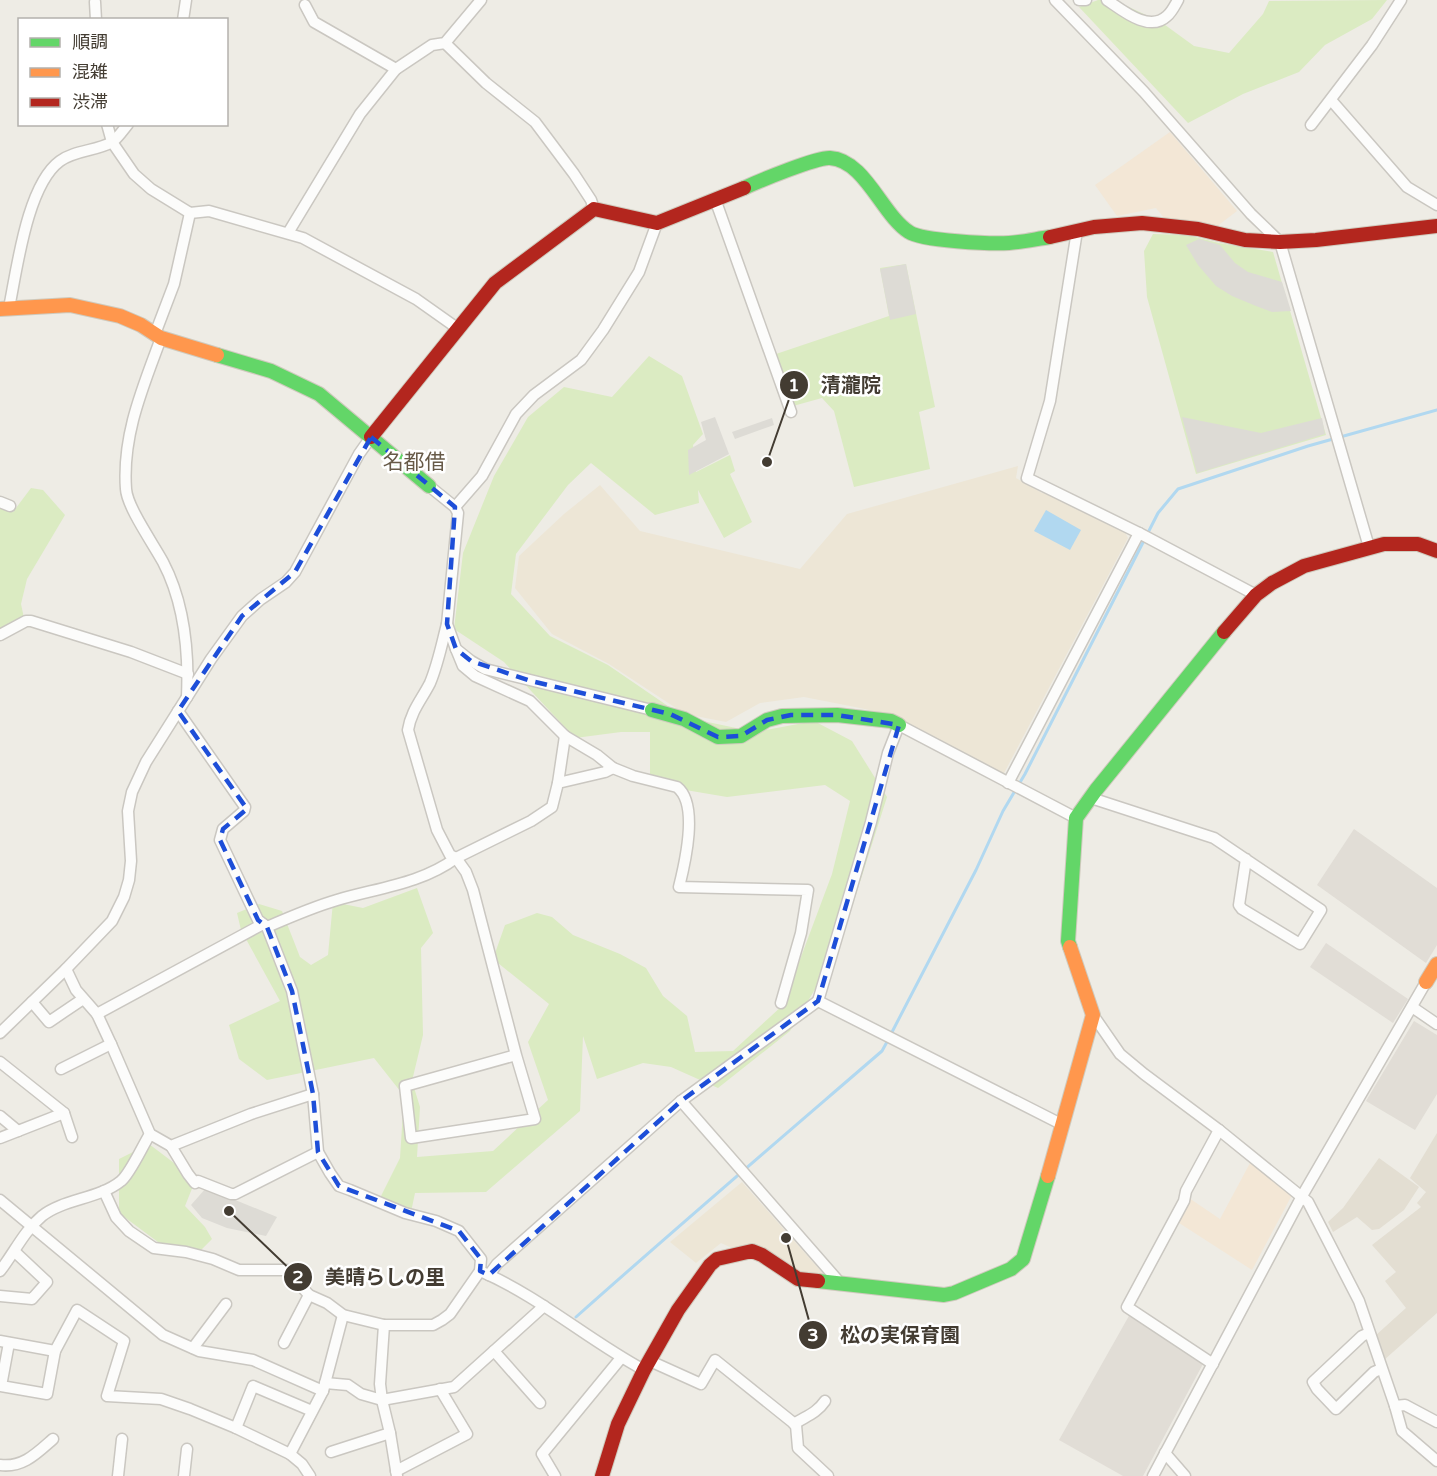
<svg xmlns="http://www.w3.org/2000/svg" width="1437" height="1476" viewBox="0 0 1437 1476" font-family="'Varela Round','Noto Sans JP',sans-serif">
	<rect width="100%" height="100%" fill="#eeece5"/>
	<g fill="#e3ded2">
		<path d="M1437,1133v180l-53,47 -9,-24 31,-28 -21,-27 11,-9 -24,-27 49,-38 -4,-4 9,-11 -16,-14z"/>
		<path d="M1379,1158l40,29 -15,23 -25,19 -7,1 -15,-13 -24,15 -5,-10 15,-14z"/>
	</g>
	<g fill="#f3e7d6">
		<path d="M1170,132l67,79 -21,16 -51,-8 -9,-11 -39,8 -22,-31z"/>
		<path d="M1250,1163l42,32 -40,75 -76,-49 13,-23 31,21z"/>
	</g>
	<g fill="#e1ddd6">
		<path d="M1354,829l83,59v57l-11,18 -109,-78z"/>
		<path d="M1326,943l82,56 -15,24 -83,-56z"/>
		<path d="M1414,1021l23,14v59l-22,36 -49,-29z"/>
		<path d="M1130,1314l74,48 -61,114h-20l-64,-36z"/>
	</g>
	<g fill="#ede6d6">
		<path d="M1018,466l-2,12 26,15 5,-1 48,26 4,-1 25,13 4,8 -125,237 -115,-61 -33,-7 -51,-10 -44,6 -34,19 -41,-8 -76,-50 -57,-30 -37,-46 4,-32 45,-42 36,-29 40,46 160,38 47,-55z"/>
		<path d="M742,1182l85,96 -21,-3 -16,-9 -13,-11 -16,-8h-31l-9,-4 -25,20 -26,-21z"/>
	</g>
	<g fill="#dbebc2">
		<path d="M1098,0h16l47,22 33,24 35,7 34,-39 6,-13 118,-1 -15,19 -47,26 -26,27 -56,22 -55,29 -109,-116z"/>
		<path d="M1153,234l34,1 32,8 54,9 53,183 -130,39 -49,-177 -3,-46z"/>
		<path d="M906,264l29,143 -16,5 11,57 -76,18 -20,-76 -12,-13 -29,8 -17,-52 113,-38 -9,-48z"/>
		<path d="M649,356l33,20 21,58 -10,11 3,27 34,-17 5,16 -5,3 22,48 -28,16 -26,-48 1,13 -44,12 -64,-52 -23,22 -52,69 -5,40 39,42 58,29 76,52 71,15 59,-11 38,20 35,56 -34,107 -30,72 -33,55 -72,57 -47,-21 -28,-4 -46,16 -14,-43 -3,75 -94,81 -71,1 -4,19 -32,-12 21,-42 4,-62 -30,-38 -107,22 -28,-21 -10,-34 51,-24 -39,-71 -4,-17 22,-9 23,7 18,46 11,8 17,-10 5,-53 30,6 54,-20 16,45 -12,15 2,87 -11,46 8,26 -3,50 76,-6 55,-51 -20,-58 21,-38 -56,-45 12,-34 32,-12 15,4 21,18 47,19 26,14 17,28 24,20 8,36 38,-1 50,-46 49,-131 18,-73 -25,-16 -98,12 -77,-13v-52h-29l-46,6 -71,-76 -50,-33 9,-76 31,-77 34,-59 36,-30 48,10z"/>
		<path d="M31,488l12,2 22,25 -38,64 -6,25 3,14 -24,13v-125l13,6z"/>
		<path d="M149,1144l29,22 15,20 -8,20 20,21 7,12 -11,11 -39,-5 -43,-32v-54z"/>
	</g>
	<g fill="#dddbd5">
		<path d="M1199,239l21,6 15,18 13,9 34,10 9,29 -19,1 -16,-6 -24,-10 -16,-10 -18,-21 -12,-20z"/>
		<path d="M906,264l10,50 -26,6 -10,-51z"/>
		<path d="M715,417l14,37 -40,21 -1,-25 18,-10 -5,-18z"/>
		<path d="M1182,417l79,16 61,-15 3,16 -128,39z"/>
		<path d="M772,418l2,7 -39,14 -3,-7z"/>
		<path d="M206,1188l71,29 -11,19 -39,-8 -25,-10 -11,-13z"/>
	</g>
	<path fill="#b1d8f0" d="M1046,510l35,20 -11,20 -36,-19z"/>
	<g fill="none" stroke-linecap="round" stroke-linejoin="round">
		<g stroke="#b1d8f0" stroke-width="3">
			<path d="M891,1034l85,-164 27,-59 22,-37 133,-261 20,-24 130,-43 129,-36"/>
			<path d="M576,1317c101,-90 204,-178 306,-266l6,-11"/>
		</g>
		<g stroke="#cac7c1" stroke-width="13">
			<g id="street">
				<path d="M1055,0l89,92 107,122 29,28 89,305"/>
				<path d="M1079,0h7"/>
				<path d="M1107,0c15,10 42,33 60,16 5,-4 8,-11 11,-16"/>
				<path d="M95,2l1,18"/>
				<path d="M305,5l9,17 82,47"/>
				<path d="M183,20l3,-20"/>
				<path d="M445,43l41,40 49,39 39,52 17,26 3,9"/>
				<path d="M1331,100l76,87 30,18"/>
				<path d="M107,124l5,18 22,32 17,15 39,24 19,-2 94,27 113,61 41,29"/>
				<path d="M1311,125l61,-80 29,-45"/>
				<path d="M715,199l76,213"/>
				<path d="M1077,231l-27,170 -23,77 112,55 117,62"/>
				<path d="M288,233l72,-119 36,-45 36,-24 13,-2 36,-43"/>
				<path d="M9,308c8,-39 18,-123 51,-147 15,-11 37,-10 52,-19 6,-4 11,-12 16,-18"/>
				<path d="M155,334l19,-50 16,-71"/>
				<path d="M161,338c-18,49 -39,97 -35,151 1,18 28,56 37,73 21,40 26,90 24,135"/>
				<path d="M429,486l26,21 3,6 -11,111 9,25 15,12 14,8 167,41"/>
				<path d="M0,502l10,4"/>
				<path d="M455,507l27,-31 34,-62 18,-19 47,-35 22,-30 36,-58 18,-49"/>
				<path d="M447,624c-5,19 -9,40 -17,59 -8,16 -19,28 -22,47l29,100 13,25 6,3 10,14 7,18 43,165 -111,31 6,52 124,-19 -19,-64"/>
				<path d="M0,635l26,-14h5l100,31 57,22"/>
				<path d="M456,649l7,17 12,10 55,25 35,35 32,19 16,13 20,8 44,11c22,17 8,76 2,100l129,3 -7,43 -20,70"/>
				<path d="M178,711l67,96 -1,4 -21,18 -3,11 38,80 9,7 25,64 21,103 5,58 12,21 9,13 11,4 55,23 31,8 23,10 22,28 -1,12c59,25 108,69 164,99"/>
				<path d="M558,783l7,-47"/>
				<path d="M1008,783l131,-250"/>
				<path d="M1091,798l123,40 107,72 -21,34 -58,-35 -3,-4 7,-46"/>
				<path d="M267,927c23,-10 46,-20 70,-27 40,-12 84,-16 119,-42l75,-37 21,-14 6,-24 47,-11 8,-4"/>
				<path d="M818,1001l53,-179 17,-69 11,-28 177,93"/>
				<path d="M32,1002l17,20 34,-23"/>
				<path d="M1412,1007l25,17"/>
				<path d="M97,1014l166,-90"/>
				<path d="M1093,1015l27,39 24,20 75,56 89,72 51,99 36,105 7,25 35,30"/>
				<path d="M0,1033l66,-64 46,-48 12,-24 5,-17 2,-19 -3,-50 4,-19 14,-30 65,-103 31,-43 19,-17 25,-17 9,-10 64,-118 12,-17"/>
				<path d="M111,1044l39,90 21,12 80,-32 62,-20"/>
				<path d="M0,1062l64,51 8,24"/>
				<path d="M61,1069l50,-25 -14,-30 -21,-24 -10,-21"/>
				<path d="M681,1101l160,183"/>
				<path d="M0,1116l18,15"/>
				<path d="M0,1138l64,-25"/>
				<path d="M171,1146l17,28 7,9 3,-2 33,13h4l83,-42"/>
				<path d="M104,1191l12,26 13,14 25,17 32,4 27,7 26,11h48l22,25 18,8 16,12 41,10h49l9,-5 8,-6 30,-43"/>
				<path d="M0,1200l163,135 36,16 54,9 70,31"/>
				<path d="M0,1271c14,-18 24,-40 42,-55 21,-17 57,-17 79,-35 9,-7 22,-36 29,-47"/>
				<path d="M489,1275l8,-11 184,-163 137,-100 243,123"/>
				<path d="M0,1296l32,3 15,-17 -32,-30"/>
				<path d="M384,1325l-4,59 2,16 8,33 7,43"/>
				<path d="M1369,1333l-7,3 -49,46 4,7 19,20 38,-37 7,-3"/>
				<path d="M0,1341l55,10"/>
				<path d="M9,1343l-8,43 46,8 8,-43 22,-41 47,31 -17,55 54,3 29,10 46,19 54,26 12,10 8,12"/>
				<path d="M284,1343l25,-48"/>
				<path d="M193,1348l33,-44"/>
				<path d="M494,1351l46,52"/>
				<path d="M650,1361l51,23 14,-24 81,65 2,23 30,28"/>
				<path d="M1213,1364l-86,-57 57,-106 2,-10 33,-61"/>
				<path d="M325,1383l23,2 13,9 21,6 72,-13 90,-81"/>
				<path d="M1395,1406l10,-1 32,17"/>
				<path d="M794,1424c12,-8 22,-10 31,-23"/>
				<path d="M236,1428l17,-42 59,25"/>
				<path d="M331,1452l59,-19"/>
				<path d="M1165,1453l20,23"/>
				<path d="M290,1454l33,-63 20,-76"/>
				<path d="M0,1465c23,3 37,-12 53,-26"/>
				<path d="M396,1471l71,-37 -27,-45"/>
				<path d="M118,1476l4,-37"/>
				<path d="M184,1476l3,-27"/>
				<path d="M555,1476l-13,-22 79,-96"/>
				<path d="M1153,1476l149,-280 124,-214"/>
			</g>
		</g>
		<g stroke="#cfcabd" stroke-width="16">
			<g id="fast">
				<path d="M744,188c15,-7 73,-31 86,-30 35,2 52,57 79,74 13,9 82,12 100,11 14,-1 27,-4 41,-6"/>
				<path d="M217,355l54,16 48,23 110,92"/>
				<path d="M652,710l32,9 34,18 23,-1 26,-16 15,-4 55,-1 54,6 8,4"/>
				<path d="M1070,947l-2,-6 8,-123 20,-28 128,-158"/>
				<path d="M818,1281l126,14 10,-2 57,-24 12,-10 25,-83"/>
			</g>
		</g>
		<g stroke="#cfcabd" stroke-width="16">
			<g id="slow">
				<path d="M0,309l70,-4 50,11 21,9 20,13 56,17"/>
				<path d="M1426,982l11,-18"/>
				<path d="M1048,1176l45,-161 -23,-68"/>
			</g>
		</g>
		<g stroke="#cfcabd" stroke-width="16">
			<g id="jam">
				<path d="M1050,237l44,-10 48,-4 56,6 47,11 35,2 36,-2 121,-14"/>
				<path d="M371,437l124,-154 99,-74 63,14 87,-35"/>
				<path d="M1224,632l32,-37 16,-12 32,-17 80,-22h34l19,7"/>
				<path d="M602,1476l16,-52 26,-54 34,-60 32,-45 7,-6 35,-8 10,4 36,24 20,2"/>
			</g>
		</g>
		<use href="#street" stroke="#fcfcfb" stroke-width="10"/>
		<use href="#fast" stroke="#63d668" stroke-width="14"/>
		<use href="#slow" stroke="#ff974d" stroke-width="14"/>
		<use href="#jam" stroke="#b3261e" stroke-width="14"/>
	</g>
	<path fill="none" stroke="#1d4ed8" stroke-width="4.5" stroke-dasharray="12 8" stroke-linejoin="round" d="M371,437l84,70 -8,117 9,25 15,12 60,20 139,33 48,23 23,-1 26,-16 24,-5h46l62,10 -81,276 -137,100 -192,174 -9,-4 1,-12 -22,-28 -120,-45 -21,-34 -5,-58 -21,-103 -25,-64 -9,-7 -38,-80 3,-11 24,-20 -69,-98 64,-95 53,-44z"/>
	<g text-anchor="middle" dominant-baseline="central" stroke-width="5" stroke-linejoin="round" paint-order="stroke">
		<g font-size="21" fill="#675a48" stroke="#fff">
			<text x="414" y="462">名都借</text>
		</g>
	</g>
	<path fill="none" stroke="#433c32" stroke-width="2" d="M767 462L794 385M229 1211L298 1277M786 1238L813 1335"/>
	<g fill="#433c32" stroke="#fff" stroke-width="2">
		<circle cx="767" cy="462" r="6"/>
		<circle cx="229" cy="1211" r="6"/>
		<circle cx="786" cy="1238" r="6"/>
		<circle cx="794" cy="385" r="15"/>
		<circle cx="298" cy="1277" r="15"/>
		<circle cx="813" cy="1335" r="15"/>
	</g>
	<g font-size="18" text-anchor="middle" font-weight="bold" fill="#fff">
		<text x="794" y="391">1</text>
		<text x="298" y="1283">2</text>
		<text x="813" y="1341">3</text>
	</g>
	<g font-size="20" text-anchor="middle" font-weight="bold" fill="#433c32" stroke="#fff" stroke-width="5" stroke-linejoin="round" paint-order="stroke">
		<text x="851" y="392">清瀧院</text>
		<text x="385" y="1284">美晴らしの里</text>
		<text x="900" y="1342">松の実保育園</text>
	</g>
	<rect x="18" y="18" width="210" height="108" fill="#ffffff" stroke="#b4b1ad" stroke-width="1.5"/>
	<rect x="30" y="38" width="30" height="9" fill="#63d668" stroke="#b4b1ad" stroke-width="1.5"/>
	<text x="72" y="48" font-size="18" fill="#433c32">順調</text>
	<rect x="30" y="68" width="30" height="9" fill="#ff974d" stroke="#b4b1ad" stroke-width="1.5"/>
	<text x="72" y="78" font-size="18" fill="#433c32">混雑</text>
	<rect x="30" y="98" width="30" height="9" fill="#b3261e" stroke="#b4b1ad" stroke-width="1.5"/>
	<text x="72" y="108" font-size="18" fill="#433c32">渋滞</text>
</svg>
